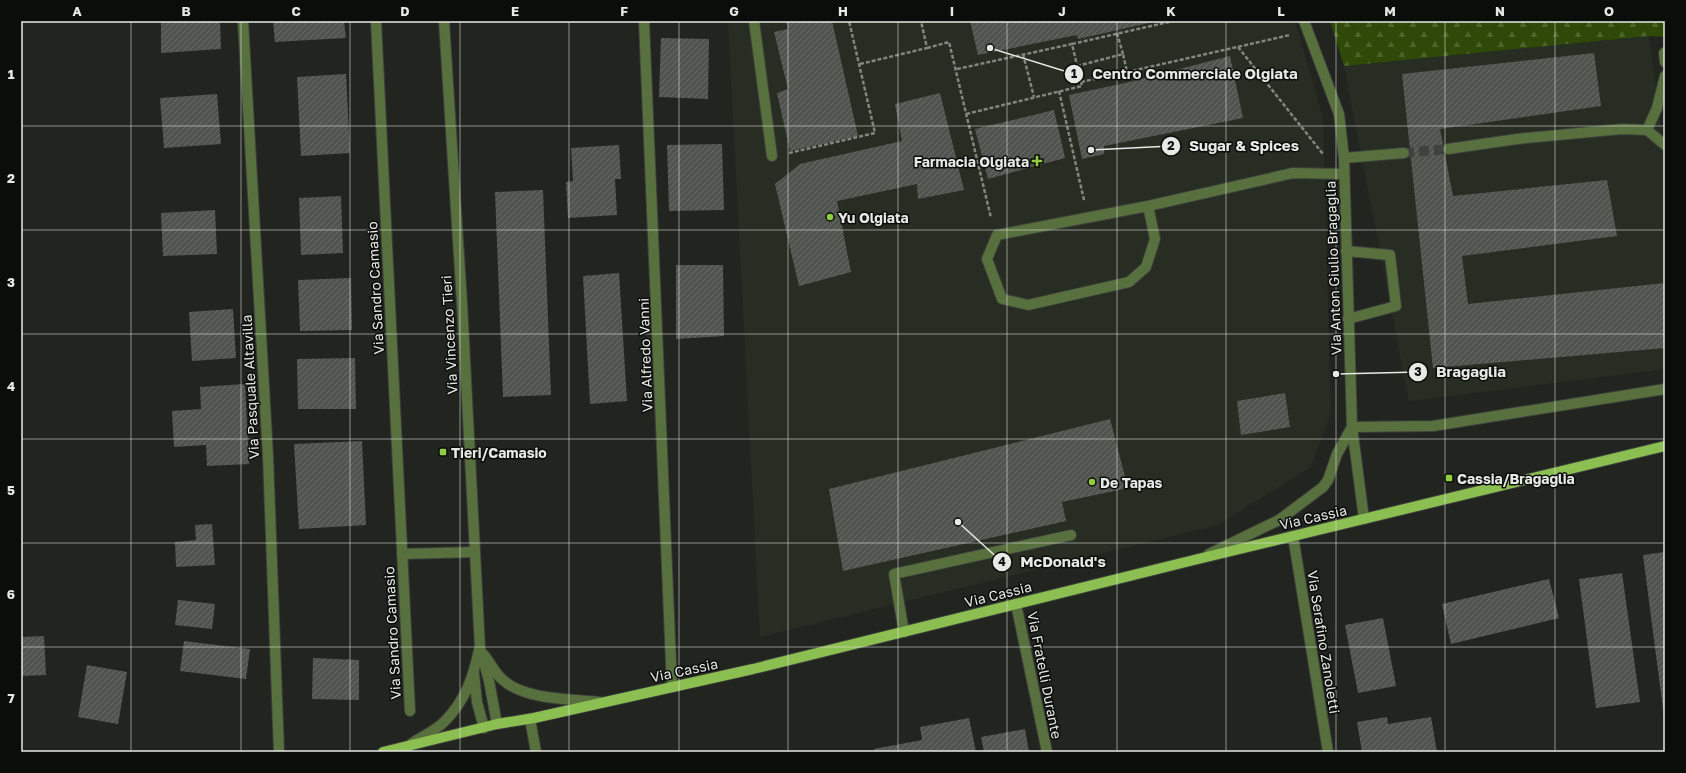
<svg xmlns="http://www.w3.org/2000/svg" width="1686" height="773" viewBox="0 0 1686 773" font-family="'Golos Text',sans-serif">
	<defs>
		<pattern id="forest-firs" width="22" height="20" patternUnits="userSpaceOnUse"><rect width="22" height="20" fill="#2f4908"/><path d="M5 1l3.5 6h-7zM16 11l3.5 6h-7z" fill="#4d632c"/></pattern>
		<pattern id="building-hatch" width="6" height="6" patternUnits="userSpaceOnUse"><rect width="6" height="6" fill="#51544e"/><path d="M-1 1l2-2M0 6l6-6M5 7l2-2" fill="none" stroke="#6a6d67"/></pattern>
	</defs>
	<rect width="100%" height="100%" fill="#21241f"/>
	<g fill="#282d23">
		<path d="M728,21h567l28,96 8,296 -20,54 -93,58 -458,112z"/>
		<path d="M1649,36l16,119v214l-256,32 -65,-335z"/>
	</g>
	<path fill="url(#forest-firs)" d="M1330,21h335v16l-16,-1 -305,30z"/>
	<g fill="url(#building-hatch)">
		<path d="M161,21h59l1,28 -60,4z"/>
		<path d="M273,21h71l2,17 -71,4z"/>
		<path d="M786,21h46l26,115 -68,15 -13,-58 11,-4 -14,-57 14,-3z"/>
		<path d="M970,21h183v1l-75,17 -1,-4 -99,20z"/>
		<path d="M661,38l48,1 -1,60 -49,-2z"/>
		<path d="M1594,53l7,53 -161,23 13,67 154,-16 10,56 -155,20 6,48 197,-21v65l-232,20 -31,-294z"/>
		<path d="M1230,56l13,62 -139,28v8l-22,5 -13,-64 56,-12z"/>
		<path d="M346,74l4,79 -49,3 -4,-79z"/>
		<path d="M940,93l24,97 -46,9 -1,-15 -80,17 14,71 -52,14 -24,-102 25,-20 102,-23 -7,-37z"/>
		<path d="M217,94l4,50 -57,4 -4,-50z"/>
		<path d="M1054,110l11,48 -77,21 -13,-50z"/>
		<path d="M722,144l2,66 -55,1 -2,-66z"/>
		<path d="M619,145l2,34h-6l2,36 -49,3 -2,-36 7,-1 -2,-33z"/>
		<path d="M543,190l8,205 -48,2 -8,-205z"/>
		<path d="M341,196l2,57 -42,2 -2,-57z"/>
		<path d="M215,210l2,44 -54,2 -2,-43z"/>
		<path d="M676,265h47l1,71 -48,3z"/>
		<path d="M619,273l8,128 -37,3 -7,-128z"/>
		<path d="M351,278l1,52 -52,1 -2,-51z"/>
		<path d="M233,309l3,49 -44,3 -3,-49z"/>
		<path d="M355,358l1,51h-58l-1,-50z"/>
		<path d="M245,384l4,80 -42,2 -1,-21 -32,2 -2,-36 29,-2 -1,-22z"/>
		<path d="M1285,393l5,34 -49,8 -4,-34z"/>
		<path d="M1110,419l18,69 -66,14 4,19 -223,50 -14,-82z"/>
		<path d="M362,441l4,84 -67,4 -5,-85z"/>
		<path d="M212,524l3,41 -39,2 -1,-25 21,-2 -1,-15z"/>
		<path d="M1665,552v165h-1l-21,-162z"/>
		<path d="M1622,573l18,129 -44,6 -17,-129z"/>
		<path d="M1549,579l10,39 -108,26 -9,-40z"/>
		<path d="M178,600l37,4 -3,25 -37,-4z"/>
		<path d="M1383,618l13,68 -38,7 -13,-68z"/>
		<path d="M44,636l2,39 -25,1v-39z"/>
		<path d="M184,641l66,8 -4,30 -66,-8z"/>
		<path d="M313,658l46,2v40l-47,-1z"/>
		<path d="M87,665l40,7 -9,52 -40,-7z"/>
		<path d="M1387,717l1,7 43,-7 6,35h-75l-5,-30z"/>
		<path d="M969,718l7,34h-101l-1,-3 48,-9 -2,-13z"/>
		<path d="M1025,729l4,23h-45l-3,-15z"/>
	</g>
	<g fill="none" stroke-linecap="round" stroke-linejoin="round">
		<path stroke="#3f423d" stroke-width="10" stroke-dasharray="10 5" stroke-linecap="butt" d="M1404,153l44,-4"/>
		<g stroke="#3d403b" stroke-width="12">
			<g id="service">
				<path d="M1346,251l44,4 6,51 -48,13"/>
				<path d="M904,632l-10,-58 177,-39"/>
			</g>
		</g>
		<g stroke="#3d403b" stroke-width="12">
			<g id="minor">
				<path d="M243,21l25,435 11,296"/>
				<path d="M376,21l34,690"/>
				<path d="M644,21l28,666"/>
				<path d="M754,21l18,135"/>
				<path d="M1304,21l35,93 5,44 8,269 12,92"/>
				<path d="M1664,53l1,9"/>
				<path d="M1647,130l10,-22 8,-32"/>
				<path d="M1448,149l69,-10 105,-10 25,1 18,15"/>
				<path d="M1344,158l60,-5"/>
				<path d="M1148,206l7,33 -9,28 -17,15 -101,23 -26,-6 -15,-40 10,-24 151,-29 145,-33 51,1"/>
				<path d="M1352,427l81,-1 232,-37"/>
				<path d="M1293,536l35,216"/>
				<path d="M402,554l73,-2"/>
				<path d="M1209,554l70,-34 44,-33 5,-7 9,-26 15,-27"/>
				<path d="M1016,604l31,148"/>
				<path d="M530,719l6,33"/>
			</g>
		</g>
		<g stroke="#3d403b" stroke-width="12">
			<g id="tertiary">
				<path d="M444,21l18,282 18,345 9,33 8,43"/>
				<path d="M484,655c6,7 11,19 19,25 22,20 67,19 96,22"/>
				<path d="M474,674l3,28 7,26"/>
				<path d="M411,744c10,-7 24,-13 33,-22 21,-21 29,-44 35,-72"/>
			</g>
		</g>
		<g stroke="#3d403b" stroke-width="12">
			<path id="primary" d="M383,752l114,-28 37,-6 219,-49 445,-110 467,-113"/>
		</g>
		<g stroke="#838581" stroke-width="2.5" stroke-dasharray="4 2" stroke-linecap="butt">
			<path d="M1117,33l6,21"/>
			<path d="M1072,44l101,-23"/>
			<path d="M1238,47l85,107"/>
			<path d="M927,48l22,-6 42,176"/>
			<path d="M1023,54l11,43"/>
			<path d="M860,64l67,-16 -6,-27"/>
			<path d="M1077,66l46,-12 4,18 163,-37"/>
			<path d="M957,69l115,-25 9,38 1,4 -116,28"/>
			<path d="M1081,82l46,-10"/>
			<path d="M1059,91l25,109"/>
			<path d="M789,153l86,-20 -26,-112"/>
		</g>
		<use href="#service" stroke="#58703e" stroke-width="10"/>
		<use href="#minor" stroke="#58703e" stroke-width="10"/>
		<use href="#tertiary" stroke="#58703e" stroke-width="10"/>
		<use href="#primary" stroke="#8cbf51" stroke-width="10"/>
	</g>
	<path fill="none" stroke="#e7e9e5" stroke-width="1" stroke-opacity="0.55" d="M131,21v731M241,21v731M350,21v731M460,21v731M569,21v731M679,21v731M788,21v731M898,21v731M1007,21v731M1117,21v731M1226,21v731M1336,21v731M1445,21v731M1555,21v731M21,126h1644M21,230h1644M21,334h1644M21,439h1644M21,543h1644M21,647h1644"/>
	<g fill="#90cd40" stroke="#0b0d0a" stroke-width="1.5">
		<path d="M1035 155h4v4h4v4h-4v4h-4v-4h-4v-4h4z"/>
		<circle cx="830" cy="217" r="4"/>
		<rect x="439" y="448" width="8" height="8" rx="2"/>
		<rect x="1445" y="474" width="8" height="8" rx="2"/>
		<circle cx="1092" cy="482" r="4"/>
	</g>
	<g text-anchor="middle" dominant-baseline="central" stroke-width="3" stroke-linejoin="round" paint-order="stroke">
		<g font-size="14" font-weight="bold" fill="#e7e9e5" stroke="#0b0d0a" text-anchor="start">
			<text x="1029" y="161" text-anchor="end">Farmacia Olgiata</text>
			<text x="838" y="217">Yu Olgiata</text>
			<text x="451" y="452">Tieri/Camasio</text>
			<text x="1457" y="478">Cassia/Bragaglia</text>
			<text x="1100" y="482">De Tapas</text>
		</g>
		<g font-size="14" fill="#e7e9e5" stroke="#0b0d0a">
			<text transform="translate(1333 268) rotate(-92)">Via Anton Giulio Bragaglia</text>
			<text transform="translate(375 288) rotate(-93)">Via Sandro Camasio</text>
			<text transform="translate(449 335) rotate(-93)">Via Vincenzo Tieri</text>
			<text transform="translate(645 355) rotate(-92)">Via Alfredo Vanni</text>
			<text transform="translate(250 387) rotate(-93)">Via Pasquale Altavilla</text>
			<text transform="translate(1313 517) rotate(-13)">Via Cassia</text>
			<text transform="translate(998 594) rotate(-14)">Via Cassia</text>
			<text transform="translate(392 633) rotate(-93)">Via Sandro Camasio</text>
			<text transform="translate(1324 642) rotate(81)">Via Serafino Zanoletti</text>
			<text transform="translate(684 670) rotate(-12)">Via Cassia</text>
			<text transform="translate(1045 675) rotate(79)">Via Fratelli Durante</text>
		</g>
	</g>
	<path fill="none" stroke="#e7e9e5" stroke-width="1.5" d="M990 48L1074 74M1091 150L1171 146M1336 374L1418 372M958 522L1002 562"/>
	<g fill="#e7e9e5" stroke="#0b0d0a" stroke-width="1.5">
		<circle cx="990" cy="48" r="4"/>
		<circle cx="1091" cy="150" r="4"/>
		<circle cx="1336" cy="374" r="4"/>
		<circle cx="958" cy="522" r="4"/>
		<circle cx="1074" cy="74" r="10"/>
		<circle cx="1171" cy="146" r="10"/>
		<circle cx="1418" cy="372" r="10"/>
		<circle cx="1002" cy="562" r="10"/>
	</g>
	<g font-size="12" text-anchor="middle" font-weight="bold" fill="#111">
		<text x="1074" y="78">1</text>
		<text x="1171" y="150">2</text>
		<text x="1418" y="376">3</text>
		<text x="1002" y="566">4</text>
	</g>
	<g font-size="15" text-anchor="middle" font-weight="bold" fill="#e7e9e5" stroke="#0b0d0a" stroke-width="3" stroke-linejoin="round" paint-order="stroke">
		<text x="1195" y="79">Centro Commerciale Olgiata</text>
		<text x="1244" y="151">Sugar &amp; Spices</text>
		<text x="1471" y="377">Bragaglia</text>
		<text x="1063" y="567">McDonald's</text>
	</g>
	<rect width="1686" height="773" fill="none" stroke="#0b0d0a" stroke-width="44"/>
	<rect x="22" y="22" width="1642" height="729" fill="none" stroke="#e7e9e5" stroke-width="1.5"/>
	<g font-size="13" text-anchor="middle" font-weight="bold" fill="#e7e9e5">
		<text x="77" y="16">A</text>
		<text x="186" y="16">B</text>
		<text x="296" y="16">C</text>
		<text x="405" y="16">D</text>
		<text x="515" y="16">E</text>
		<text x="624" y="16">F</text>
		<text x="734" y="16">G</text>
		<text x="843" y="16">H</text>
		<text x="952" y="16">I</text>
		<text x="1062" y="16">J</text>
		<text x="1171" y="16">K</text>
		<text x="1281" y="16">L</text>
		<text x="1390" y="16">M</text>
		<text x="1500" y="16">N</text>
		<text x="1609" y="16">O</text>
		<text x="11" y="79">1</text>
		<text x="11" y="183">2</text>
		<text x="11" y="287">3</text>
		<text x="11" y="391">4</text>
		<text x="11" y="495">5</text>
		<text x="11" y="599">6</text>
		<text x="11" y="703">7</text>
	</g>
</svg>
